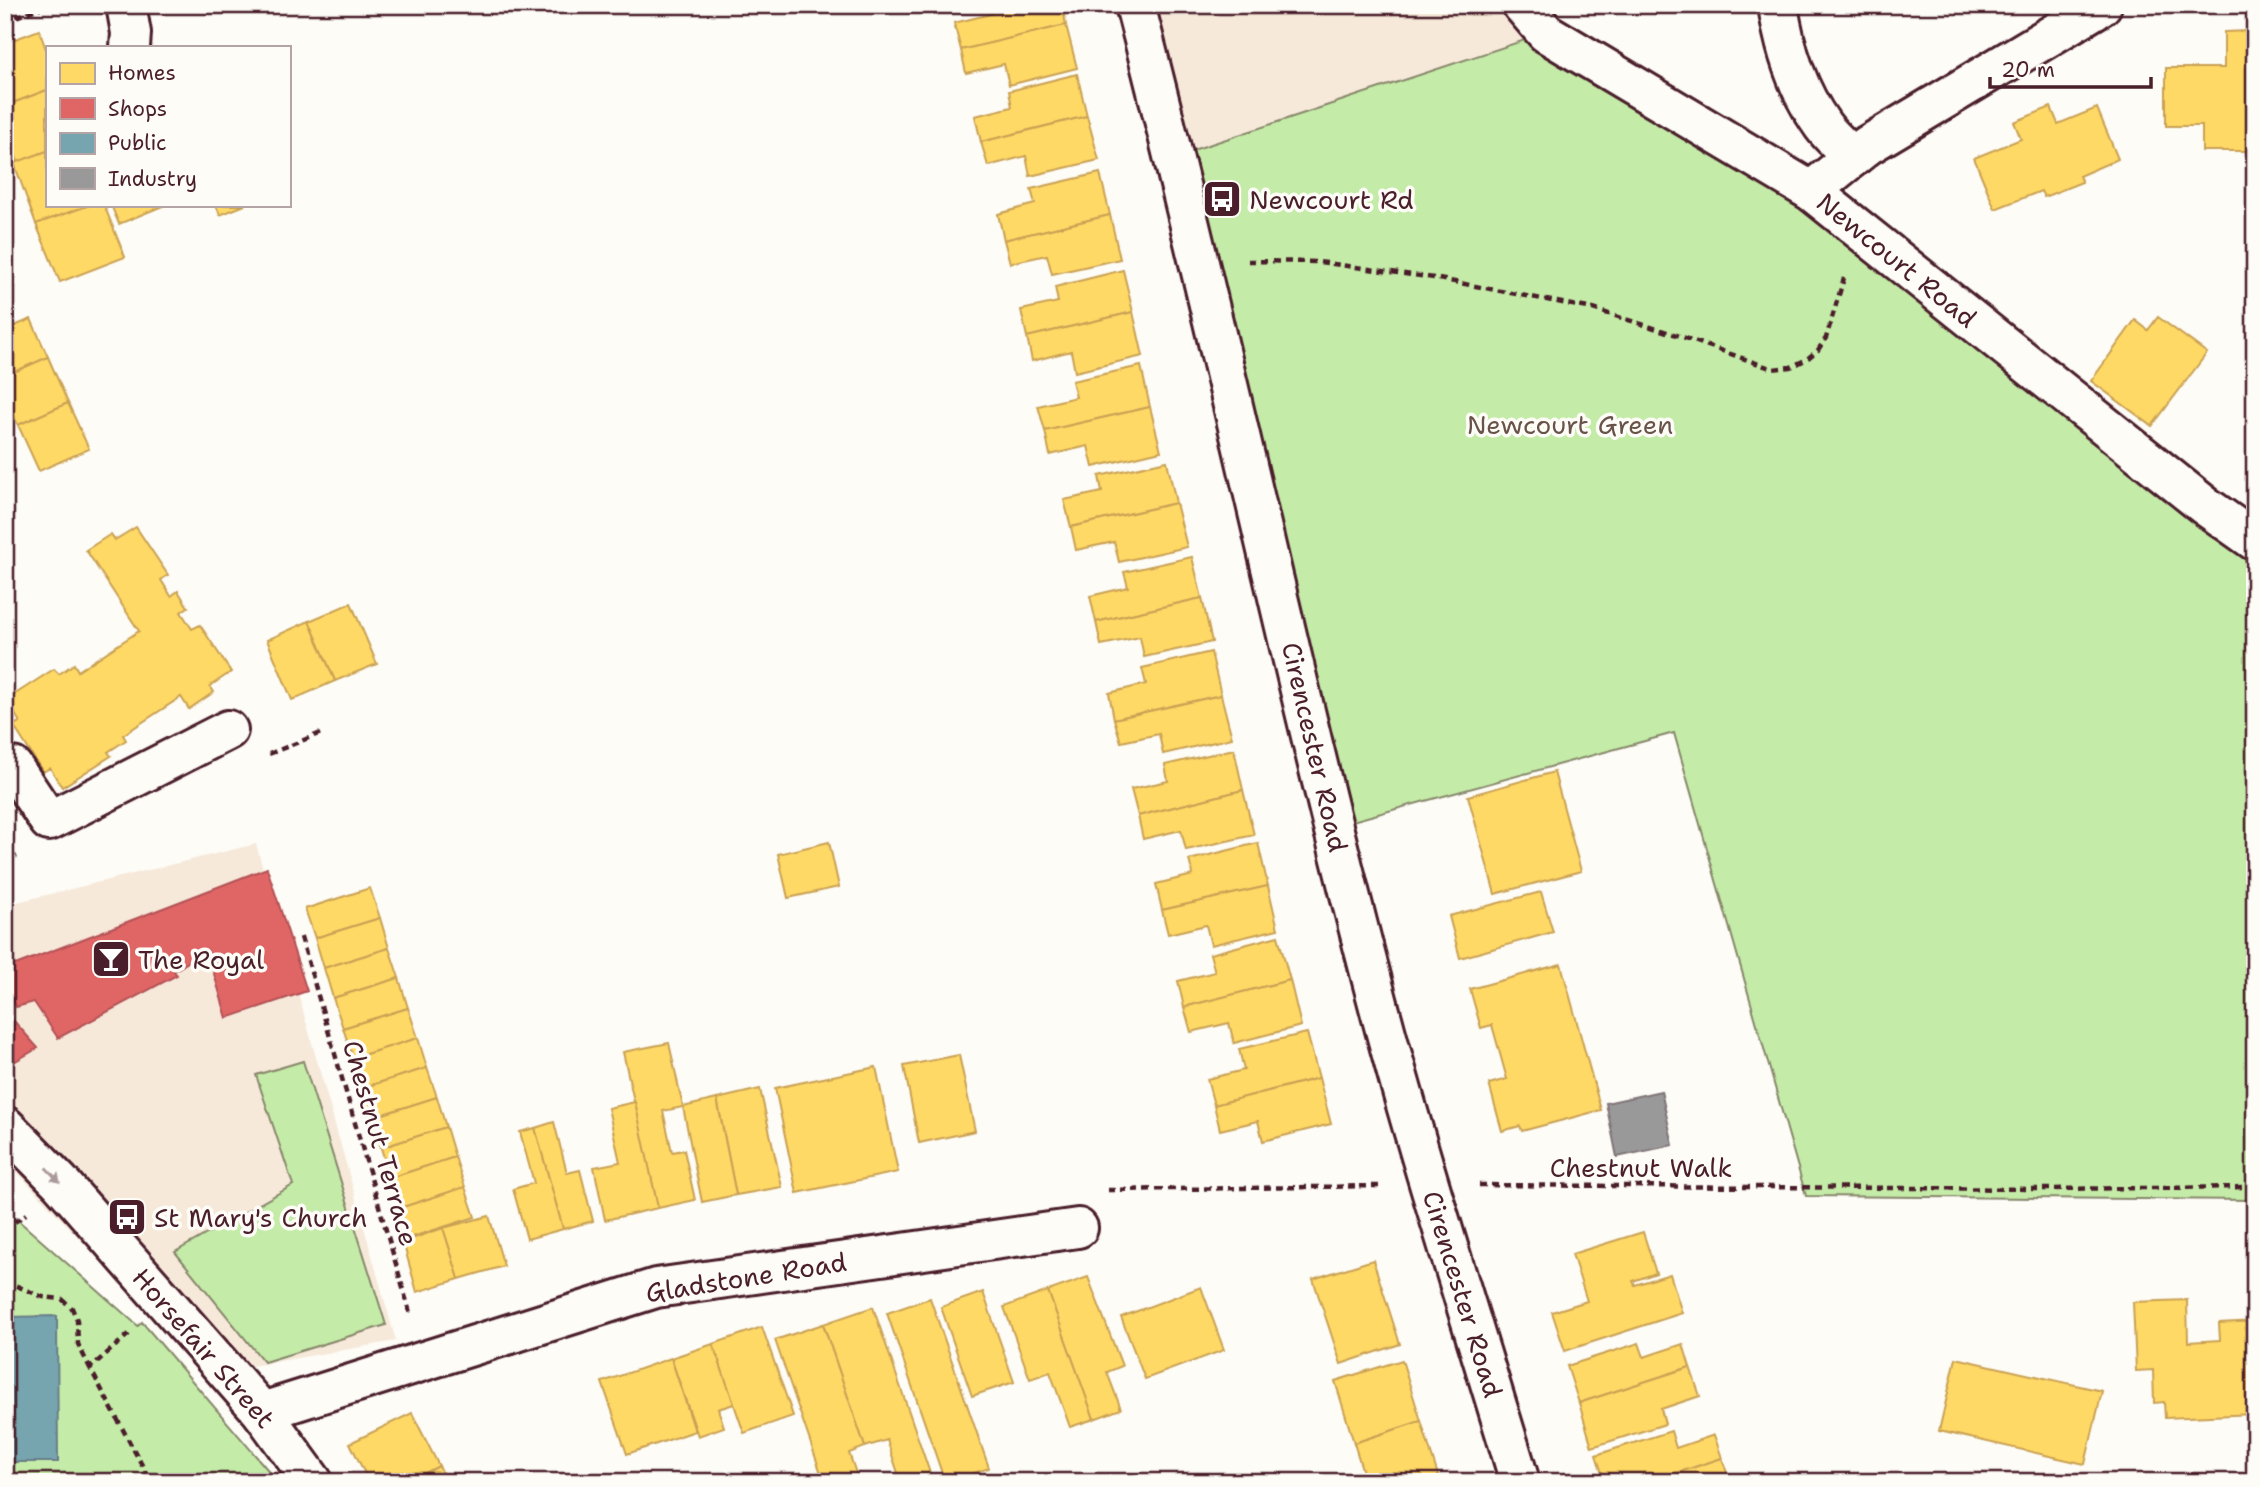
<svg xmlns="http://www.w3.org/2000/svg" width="2260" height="1487" viewBox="0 0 2260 1487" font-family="'Shantell Sans',sans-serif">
	<rect width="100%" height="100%" fill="#fdfcf7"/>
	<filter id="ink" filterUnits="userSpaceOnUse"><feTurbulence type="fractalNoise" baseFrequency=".0143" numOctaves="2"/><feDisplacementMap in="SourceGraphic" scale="14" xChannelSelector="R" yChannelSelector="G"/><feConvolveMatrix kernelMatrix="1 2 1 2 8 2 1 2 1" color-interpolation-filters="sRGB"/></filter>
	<g filter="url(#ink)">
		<g fill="#f6e9da">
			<path d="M1135,5h387l24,28 -371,123z"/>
			<path d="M256,844l140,497 -190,33 -201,-215v-254z"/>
		</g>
		<g fill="#c4eca8" stroke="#87866a" stroke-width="2">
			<path d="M1546,33l265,158 444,350v659l-449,-4 -132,-463 -340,93 -159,-670z"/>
			<path d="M303,1061l83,264 -122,37 -89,-110 118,-67 -37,-110z"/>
			<path d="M5,1213l14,8 119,105 4,-4 136,160h-273v-20h52l-52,-145z"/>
		</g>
		<g fill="#ffd966" stroke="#c9a154" stroke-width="2">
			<path d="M990,5h72l4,20 -105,25 -7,-27 37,-9z"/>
			<path d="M1066,25l11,43 -68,17 -5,-21 -38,9 -5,-23z"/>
			<path d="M39,30l8,22v38l-42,16v-63z"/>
			<path d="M2248,31v120h-46v-25h-36v-58h58v-36z"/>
			<path d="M1077,74l10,42 -106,26 -6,-26 37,-9 -3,-16z"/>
			<path d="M47,90v61l-29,11 -13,-33v-23z"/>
			<path d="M2051,107l7,17 39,-16 21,51 -39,17 3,6 -38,15 -3,-6 -46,18 -21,-51 47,-19 -7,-17z"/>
			<path d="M1087,116l12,44 -69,16 -4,-20 -38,10 -7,-24z"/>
			<path d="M47,151v54h43l-54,19 -22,-61z"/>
			<path d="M1100,173l10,42 -106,25 -6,-26 37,-10 -4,-15z"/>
			<path d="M90,205h14l21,52 -65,25 -24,-58z"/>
			<path d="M111,205h54l-46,19z"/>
			<path d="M216,205h29l-25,10z"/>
			<path d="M1110,215l10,44 -68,15 -5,-19 -37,8 -6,-23z"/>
			<path d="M1123,270l10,42 -106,25 -6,-27 37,-8 -3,-15z"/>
			<path d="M1133,312l10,44 -68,16 -4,-21 -39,10 -5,-24z"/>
			<path d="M2158,317l49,36 -55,73 -61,-45 44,-61 13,10z"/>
			<path d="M31,319l17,38 -43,19v-46z"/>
			<path d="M48,357l20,46 -50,22 -13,-28v-21z"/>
			<path d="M1141,366l9,41 -105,24 -7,-25 38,-9 -4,-16z"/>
			<path d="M68,403l21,46 -50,22 -21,-46z"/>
			<path d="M1150,407l11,44 -68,16 -5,-21 -38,9 -5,-24z"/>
			<path d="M1167,461l9,42 -105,24 -7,-27 38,-8 -3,-16z"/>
			<path d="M1176,503l11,44 -68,15 -5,-20 -38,8 -5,-23z"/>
			<path d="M136,527l32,48 -7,5 10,16 7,-5 10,16 -7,5 11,17 8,-4 31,47 -21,14 4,6 -25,17 -8,-12 -58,38 3,5 -18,12 3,4 -49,31 -12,-19 -7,4 -30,-47 7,-3 -14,-22 48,-31 5,5 15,-10 4,7 61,-40 -53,-81 25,-16 4,6z"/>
			<path d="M1192,557l10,41 -106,24 -6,-26 38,-9 -4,-15z"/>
			<path d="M1202,598l10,44 -68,15 -4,-20 -39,8 -5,-23z"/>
			<path d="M351,603l26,61 -42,17 -26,-60z"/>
			<path d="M309,621l26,60 -43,19 -25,-60z"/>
			<path d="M1211,652l10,43 -107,24 -5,-26 37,-9 -4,-16z"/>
			<path d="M1221,695l11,43 -69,16 -4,-20 -38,8 -7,-23z"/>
			<path d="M1234,749l9,41 -105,26 -7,-27 37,-8 -3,-16z"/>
			<path d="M1554,772l27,99 -86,23 -27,-98z"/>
			<path d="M1243,790l11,45 -68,15 -5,-20 -38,9 -5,-23z"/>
			<path d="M829,842l10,45 -51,11 -10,-44z"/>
			<path d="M1258,843l10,43 -106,24 -6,-26 37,-9 -4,-15z"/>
			<path d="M1268,886l10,43 -67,16 -5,-20 -38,9 -6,-24z"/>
			<path d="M370,888l10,30 -65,20 -10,-29z"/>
			<path d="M1541,892l12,40 -93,26 -11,-42z"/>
			<path d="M380,918l9,30 -65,20 -9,-30z"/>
			<path d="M1278,936l12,44 -106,27 -6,-26 37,-9 -5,-18z"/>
			<path d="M389,948l10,30 -66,20 -9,-30z"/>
			<path d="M1561,964l40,146 -79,21 -2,-5 -18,5 -13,-47 18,-5 -15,-54 -11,3 -11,-39z"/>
			<path d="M399,978l9,30 -65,20 -10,-30z"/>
			<path d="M1290,980l11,46 -67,17 -5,-20 -38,9 -7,-25z"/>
			<path d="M408,1008l10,30 -65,20 -10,-30z"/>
			<path d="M1307,1033l12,45 -105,27 -7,-26 37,-9 -5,-21z"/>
			<path d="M418,1038l9,30 -65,20 -9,-30z"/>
			<path d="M669,1043l14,64 -20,4 9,41 12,-2 11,50 -37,8 -35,-156z"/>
			<path d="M959,1055l16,76 -56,12 -15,-77z"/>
			<path d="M876,1067l22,105 -101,21 -22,-105z"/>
			<path d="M427,1068l10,29 -66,21 -9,-30z"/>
			<path d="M1319,1078l12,46 -68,17 -5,-20 -38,9 -6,-25z"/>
			<path d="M760,1089l22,98 -46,8 -19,-96z"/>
			<path d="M437,1097l9,30 -65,21 -10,-30z"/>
			<path d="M717,1099l19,96 -34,7 -19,-95z"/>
			<path d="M635,1102l23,106 -53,12 -11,-53 26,-5 -12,-54z"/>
			<path d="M554,1122l13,51 13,-3 13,51 -30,8 -28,-101z"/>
			<path d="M446,1127l9,30 -65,21 -9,-30z"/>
			<path d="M535,1128l28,101 -36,10 -14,-50 21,-6 -14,-51z"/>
			<path d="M455,1157l10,30 -65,21 -10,-30z"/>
			<path d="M465,1187l10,30 -66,21 -9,-30z"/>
			<path d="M489,1216l15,50 -45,13 -16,-51z"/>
			<path d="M443,1228l16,51 -42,13 -14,-50z"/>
			<path d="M1643,1232l13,41 -23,8 2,4 35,-11 12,39 -117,38 -13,-39 35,-11 -15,-47z"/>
			<path d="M1373,1260l27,84 -59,20 -28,-85z"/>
			<path d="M1088,1277l34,89 -15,6 14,37 -27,10 -46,-128z"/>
			<path d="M1201,1287l23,63 -79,29 -24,-62z"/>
			<path d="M1048,1291l46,128 -24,8 -20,-55 -20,7 -26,-72z"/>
			<path d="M983,1292l31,90 -42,14 -31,-89z"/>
			<path d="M930,1298l59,170 -41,14h-3l-58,-169z"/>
			<path d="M2187,1300l1,42 32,-2 -1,-17 36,-2v93l-90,4 -1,-16 -10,1 -1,-33 -17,1 -3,-69z"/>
			<path d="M873,1307l60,175h-32l-14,-42 -22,7 -42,-123z"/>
			<path d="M823,1324l42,123 -16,6 10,29h-35l-49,-142z"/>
			<path d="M762,1327l31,89 -49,17 -31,-89z"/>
			<path d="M1639,1343l5,14 39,-13 7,23 -111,36 -12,-37z"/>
			<path d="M713,1344l21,60 -16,5 6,18 -26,9 -27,-78z"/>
			<path d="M671,1358l24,73 -68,23 -25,-72z"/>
			<path d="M1956,1358l146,33 -17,73 -146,-33z"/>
			<path d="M1402,1360l19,61 -67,22 -19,-62z"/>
			<path d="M1690,1367l10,29 -39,13 4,15 -73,23 -13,-44z"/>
			<path d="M412,1413l27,53 -31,16h-39l-19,-39z"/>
			<path d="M1421,1421l19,61h-74l-12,-39z"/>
			<path d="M1671,1431l5,17 38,-13 8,23 -72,24h-45l-9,-27z"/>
			<path d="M1722,1458l8,24h-80z"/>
			<path d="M439,1466l7,16h-38z"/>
		</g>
		<g fill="#e06666" stroke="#b35154" stroke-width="2">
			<path d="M267,868l40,123 -80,27 -20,-68 -33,21 3,4 -119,63 -24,-36 -18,5 -11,-25v-13z"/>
			<path d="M5,1011l33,37 -33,19z"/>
		</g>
		<path fill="#76a5af" stroke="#697d87" stroke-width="2" d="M57,1316l1,146h-53v-145z"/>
		<path fill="#999" stroke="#817478" stroke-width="2" d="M1661,1091l12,54 -56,12 -11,-54z"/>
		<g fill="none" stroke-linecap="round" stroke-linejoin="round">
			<g stroke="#4a1f2b" stroke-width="44">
				<g id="minor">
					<path d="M126,5l5,28 -1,14"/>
					<path d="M1522,5l24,28 265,158 393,314 51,36"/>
					<path d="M1778,5c6,42 20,86 45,121 8,11 20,21 30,31"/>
					<path d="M1811,191l57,-46 234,-140"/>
					<path d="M5,771l8,-4 36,54 179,-91"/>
					<path d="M5,1126l55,56 202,230 51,70"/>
					<path d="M262,1412l394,-124 422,-60"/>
				</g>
			</g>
			<g stroke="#4a1f2b" stroke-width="44">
				<path id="major" d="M1135,5c87,334 157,673 245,1006 42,158 93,314 140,471"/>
			</g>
			<g stroke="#4a1f2b" stroke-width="4.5" stroke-dasharray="7 5" stroke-linecap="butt">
				<path d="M5,21l43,-16"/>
				<path d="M1248,261l71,1 115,16 159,31 87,27 93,33 18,-2 16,-8 11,-9 8,-12 18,-60"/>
				<path d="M269,754l52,-21"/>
				<path d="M5,861l12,-5"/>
				<path d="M301,937l110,379"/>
				<path d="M1479,1185l563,4 213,-2"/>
				<path d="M1108,1190l271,-4"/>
				<path d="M5,1229l21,-15"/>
				<path d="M5,1281l38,16 19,2 10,9 5,12 1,24 12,24"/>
				<path d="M129,1334l-39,34 61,114"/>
			</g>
			<use href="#minor" stroke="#fdfcf7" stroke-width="38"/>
			<use href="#major" stroke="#fdfcf7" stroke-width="38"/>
		</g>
		<defs><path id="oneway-solid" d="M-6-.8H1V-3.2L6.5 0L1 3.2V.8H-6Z" transform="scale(1.75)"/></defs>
		<use fill="#ac999b" href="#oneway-solid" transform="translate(53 1175) rotate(46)"/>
	</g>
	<defs>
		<g id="bus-square" transform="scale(2.0125)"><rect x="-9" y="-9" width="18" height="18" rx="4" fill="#4a1f2b" stroke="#fdfcf7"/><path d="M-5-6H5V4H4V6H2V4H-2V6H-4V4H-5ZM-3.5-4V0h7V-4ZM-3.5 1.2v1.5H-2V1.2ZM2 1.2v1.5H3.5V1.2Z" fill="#fff"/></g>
		<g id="bar-square" transform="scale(2.0125)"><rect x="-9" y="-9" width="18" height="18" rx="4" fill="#4a1f2b" stroke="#fdfcf7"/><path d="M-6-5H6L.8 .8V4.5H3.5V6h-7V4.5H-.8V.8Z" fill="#fff"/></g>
	</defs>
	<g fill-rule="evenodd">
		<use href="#bus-square" x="1222" y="199"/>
		<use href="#bar-square" x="111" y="959"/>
		<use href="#bus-square" x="127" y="1217"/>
	</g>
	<g text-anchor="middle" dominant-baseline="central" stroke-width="7" stroke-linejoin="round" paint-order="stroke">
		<g font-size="26" fill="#4a1f2b" stroke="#fdfcf7" text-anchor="start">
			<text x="1249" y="199">Newcourt Rd</text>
			<text x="138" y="959">The Royal</text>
			<text x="154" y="1217">St Mary's Church</text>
		</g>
		<g font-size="26" fill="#4a1f2b" stroke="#fdfcf7">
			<text transform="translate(1897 260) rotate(39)">Newcourt Road</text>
			<text transform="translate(1315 747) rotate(77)">Cirencester Road</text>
			<text transform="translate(381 1143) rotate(74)">Chestnut Terrace</text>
			<text x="1641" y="1167">Chestnut Walk</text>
			<text transform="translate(746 1277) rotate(-9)">Gladstone Road</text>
			<text transform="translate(1463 1294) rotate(73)">Cirencester Road</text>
			<text transform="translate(204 1348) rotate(49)">Horsefair Street</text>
		</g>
		<g font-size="26" fill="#68524a" stroke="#fdfcf7">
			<text x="1570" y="424">Newcourt Green</text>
		</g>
	</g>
	<rect width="2260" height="1487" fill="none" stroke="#fdfcf7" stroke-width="28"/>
	<rect x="14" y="14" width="2232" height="1459" fill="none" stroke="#4a1f2b" stroke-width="2.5" filter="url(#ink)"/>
	<rect x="46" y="46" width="245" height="161" fill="#fdfcf7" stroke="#b5a4a5" stroke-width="2"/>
	<rect x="60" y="63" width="35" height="21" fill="#ffd966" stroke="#b5a4a5" stroke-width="2"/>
	<text x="108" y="80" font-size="21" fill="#4a1f2b">Homes</text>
	<rect x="60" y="98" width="35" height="21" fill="#e06666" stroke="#b5a4a5" stroke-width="2"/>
	<text x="108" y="116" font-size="21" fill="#4a1f2b">Shops</text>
	<rect x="60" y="133" width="35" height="21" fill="#76a5af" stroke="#b5a4a5" stroke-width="2"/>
	<text x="108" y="150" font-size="21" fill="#4a1f2b">Public</text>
	<rect x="60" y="168" width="35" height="21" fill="#999999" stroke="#b5a4a5" stroke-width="2"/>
	<text x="108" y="186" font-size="21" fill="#4a1f2b">Industry</text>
	<path d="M1990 77v10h161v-10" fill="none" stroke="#4a1f2b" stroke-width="3.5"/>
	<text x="2001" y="77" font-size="21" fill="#4a1f2b" stroke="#fdfcf7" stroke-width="5" paint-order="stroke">20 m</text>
</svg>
